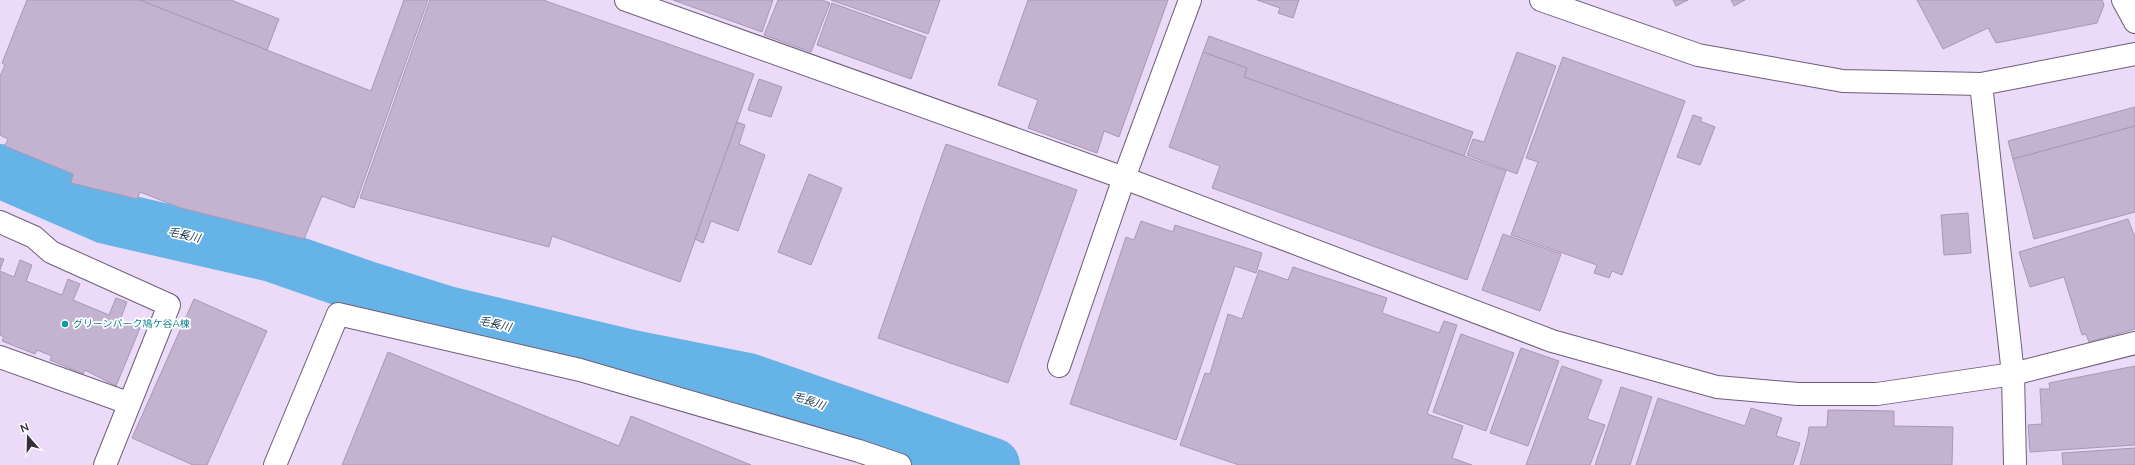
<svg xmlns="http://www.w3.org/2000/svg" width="2135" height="465" viewBox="0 0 2135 465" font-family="'Nunito Sans','Noto Sans JP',sans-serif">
	<rect width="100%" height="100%" fill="#ecdaf9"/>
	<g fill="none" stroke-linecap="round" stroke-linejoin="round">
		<path stroke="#66b3e8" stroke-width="54" d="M0,171l106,46 166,38 95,33 80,25 185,44 116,23 245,85"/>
	</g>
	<g fill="#c3b2d0" stroke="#a998b5">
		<path d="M27,0h113l231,91 33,-91h24l-74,208 -32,-12 -18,43 -123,-31 -41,-16 -3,7 -66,-16 2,-9 -68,-28 3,-7 -8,-4v-59l5,-11 -3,-2z"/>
		<path d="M140,0h91l48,19 -12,31z"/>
		<path d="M430,0h113l211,74 -74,208 -128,-46 -3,11 -189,-49z"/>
		<path d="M673,0h100l-11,32z"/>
		<path d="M778,0h44l8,3 -19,49 -47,-17z"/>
		<path d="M831,0h109l-12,34z"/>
		<path d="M1028,0h140l-49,137 -15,-6 -7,22 -69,-25 10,-28 -40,-15z"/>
		<path d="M1257,0h42l-6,18 -15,-5 2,-5z"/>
		<path d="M1673,0h15l-12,6z"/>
		<path d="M1731,0h14l-11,6z"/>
		<path d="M1917,0h185l2,5 -7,18 -101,20 -8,-15 -45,21z"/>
		<path d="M832,3l94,34 -15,42 -94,-34z"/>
		<path d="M1209,36l264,96 -9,24 -220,-79 3,-9 -44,-16z"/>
		<path d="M1203,52l44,16 -3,9 262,94 -39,109 -255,-92 8,-22 -51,-19z"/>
		<path d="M1517,52l39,14 -39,108 -50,-19 6,-16 11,3z"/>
		<path d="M1563,57l122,44 -63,174 -10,-4 -3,7 -15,-5 3,-8 -86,-30 27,-73 -12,-4z"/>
		<path d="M759,79l23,8 -11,30 -23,-7z"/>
		<path d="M2135,107v19l-122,33 -5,-18z"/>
		<path d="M1693,115l9,3 -2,3 15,6 -15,38 -23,-8z"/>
		<path d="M737,122l8,3 -6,19 26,11 -27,76 -27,-10 -8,22 -8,-4z"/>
		<path d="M2135,126v86l-101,27 -21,-80z"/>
		<path d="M946,144l131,46 -69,193 -130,-45z"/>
		<path d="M809,174l33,14 -31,77 -33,-13z"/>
		<path d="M1968,213l3,40 -27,2 -3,-40z"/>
		<path d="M2128,219l7,18v92l-46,13 -3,-8 -4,1 -18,-58 -34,10 -11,-35z"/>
		<path d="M1141,221l32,11 2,-7 87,28 -6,20 -21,-7 -59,174 -106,-36 56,-167 8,3z"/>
		<path d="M1503,234l58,20 -21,57 -58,-21z"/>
		<path d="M0,258l4,1 -4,11z"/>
		<path d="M20,260l12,5 -6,16 36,14 6,-16 12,5 -7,16 36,15 7,-17 11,4 -7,18 20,8 -24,58 -31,-16 -2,4 -33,-14 2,-4 -15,-6 -2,4 -33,-13 2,-4 -4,-2v-64l14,6z"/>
		<path d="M1293,267l94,31 -5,15 57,20 5,-12 13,4 -30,89 36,12 -11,32 20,7h-233l-59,-20 25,-72 5,1 18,-60 14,5 17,-49 29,10z"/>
		<path d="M194,299l73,32 -60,134h-14l-61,-27z"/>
		<path d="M1461,334l53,19 -28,78 -53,-19z"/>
		<path d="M1521,348l38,13 -31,85 -38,-13z"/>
		<path d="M388,352l231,94 12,-30 120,49h-409z"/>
		<path d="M1562,366l40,14 -15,39 18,6 -15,40h-64z"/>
		<path d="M2135,366v79l-105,7 -2,-27 14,-1 -2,-35h10l-1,-6z"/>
		<path d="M1621,387l31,10 -22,68h-35z"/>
		<path d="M1658,398l87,28 6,-18 31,10 -6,18 24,7 -7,22h-157z"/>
		<path d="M1828,410l66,1v15l59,1 -1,38h-152l8,-30 1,-8h18z"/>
		<path d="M2135,448v17h-72l-1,-12z"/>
	</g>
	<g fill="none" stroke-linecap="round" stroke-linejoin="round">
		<g stroke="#6d5e78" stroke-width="24">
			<g id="minor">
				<path d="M626,0l498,178 428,163 165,46 81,7h79l136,-20 122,-31"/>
				<path d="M1541,0l157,55 145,26 138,3 154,-30"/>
				<path d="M2123,0l12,22"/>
				<path d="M1981,84l32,290 2,91"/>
				<path d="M0,222l34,15 17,15 118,53 -64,160"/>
				<path d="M0,357l128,46"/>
				<path d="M1059,366l65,-188 66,-178"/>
				<path d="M275,465l63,-151 242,56 279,81 41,14"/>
			</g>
		</g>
		<use href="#minor" stroke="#fff" stroke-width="22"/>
	</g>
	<circle fill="#0f9aa8" stroke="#fff" stroke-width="1.5" cx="65" cy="324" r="4"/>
	<g text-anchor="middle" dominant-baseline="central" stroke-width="3.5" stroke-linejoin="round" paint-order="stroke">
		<g font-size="10" fill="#0d838f" stroke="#fff" text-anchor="start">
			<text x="73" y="324">グリーンパーク鳩ケ谷A棟</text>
		</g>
		<g font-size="11" font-style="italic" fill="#15364c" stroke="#fff">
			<text transform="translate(184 235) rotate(13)">毛長川</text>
			<text transform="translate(495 324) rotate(13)">毛長川</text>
			<text transform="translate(809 401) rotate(19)">毛長川</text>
		</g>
	</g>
	<g transform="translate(28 437) rotate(340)" stroke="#ffffff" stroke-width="3" paint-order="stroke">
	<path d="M0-3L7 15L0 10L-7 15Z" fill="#362f3b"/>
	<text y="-6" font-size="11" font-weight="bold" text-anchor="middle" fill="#362f3b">N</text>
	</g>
</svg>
